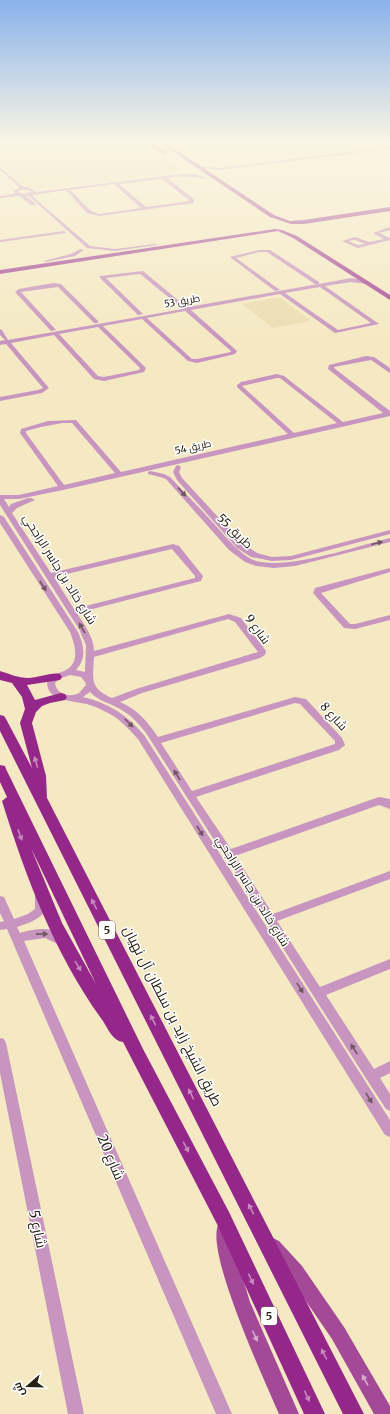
<svg xmlns="http://www.w3.org/2000/svg" width="390" height="1414" viewBox="0 0 390 1414" font-family="Merriweather,Cairo,serif">
	<rect width="100%" height="100%" fill="#f5e9c3"/>
	<g fill="#ecddb1">
		<path d="M0,141h132l12,3 40,25 -7,3 -140,16h-8l-29,-23z"/>
		<path d="M279,297l32,24 -38,7 -31,-24z"/>
	</g>
	<g fill="none" stroke-linecap="round" stroke-linejoin="round">
		<g fill="#c795bf" fill-rule="evenodd">
			<path d="M369,141c8,0 13,7 21,6v2l-172,21 -23,-3 2,-1 21,2 162,-20z"/>
			<path d="M0,167l22,19 8,2 6,4 146,-18h13l12,4 -2,1c-13,-3 -25,-3 -38,-1l27,21v4l-95,13 -12,-3 -21,-23 -33,5v2l57,49 25,3 40,-5 2,1 -42,6 -28,-3 -58,-52h-3l9,7v2h-4l-12,-9 -19,2v-2l14,-2v-4l6,-2 -20,-18zM162,179l28,22 -44,6 -27,-23zM114,184l27,24 -42,6 -8,-3 -21,-21zM21,190h7l3,2 -6,2 -8,-2z"/>
			<path d="M390,227v3l-11,3 11,5v2l-32,8 -16,-7 13,-4 14,5 15,-3 -11,-6zM355,240l10,4 -7,1 -10,-4z"/>
			<path d="M64,231l2,2 -66,9v-2z"/>
			<path d="M80,249l4,1 -9,6 -29,6 -2,-1 27,-7z"/>
			<path d="M259,250h11l49,32v2l32,-6 17,3 1,1 -3,2 -15,-2 -26,4 54,38 -44,9 -55,-39 -89,16 46,41 -2,3 -38,9 -9,-2 -46,-42 -39,7 43,42 -2,4 -40,9 -10,-2 -40,-44 -43,8 38,45 -7,5 -42,8v-4l38,-7 5,-2 -37,-44 -6,1v-4l5,-1 -5,-5v-6l2,1 6,10 175,-31 -43,-35 -34,4 37,36 -5,1 -38,-37v-2l43,-5 42,35 1,1 -3,1 135,-24h-3l-48,-32h-8l-23,6 44,32 -5,1 -45,-34zM320,287l51,36 -33,7 -53,-37zM185,311l46,40v1l-34,7h-5l-45,-41zM98,327l42,41 -1,2 -35,7 -6,-1 -39,-42z"/>
			<path d="M53,283l8,1 37,37v2h-4l-36,-36 -37,5 35,38 -5,1 -36,-39 4,-3z"/>
			<path d="M366,356l8,1 16,11v5l-19,-13 -37,7v1l56,43v5l-327,74 -44,9h-15l5,8 2,-3 17,-6h3l4,2 -18,8 -5,5 39,60 122,-29 6,2 24,30 -2,5 -124,32c7,12 17,24 17,38l135,-37 12,4 25,33 -1,4 -5,3 -118,35 -22,9c17,7 28,20 38,35l137,-40 11,2 36,39 3,7 -6,5 -143,47 35,52 145,-51 3,-1 11,2v10l-11,-4 -144,51 38,58 117,-43v8l-113,42 43,66 70,-28v10l-64,26 48,74 16,-8v12l-10,5 10,16v17l-4,-2 -19,-29 -221,-347c-7,-9 -15,-18 -26,-24 -10,-6 -22,-8 -30,-17l-7,5c26,6 44,18 61,38l246,385v17l-5,-2 -247,-396c-10,-11 -20,-22 -34,-28 -7,-4 -15,-7 -23,-8 -14,-3 -33,-3 -34,-20 5,-8 9,-9 17,-12 17,-8 11,-26 6,-39l-70,-109v-8l4,2 74,115c6,14 9,25 -2,38l9,2 1,-27 -7,-16 -79,-124v-10h19l39,-9 -38,-53 1,-4 27,-8 28,-1 45,52 167,-38 -51,-47v-2l4,-3 36,-8 7,2 59,46 40,-9 -55,-44 1,-4zM277,378h3l57,45 -43,10 -52,-47zM62,423h10l43,50 -51,12 -38,-52v-2l15,-4zM172,549l23,27v2l-121,31 -20,-32zM228,619l7,3 23,30 -122,37 -24,9c-23,-10 -19,-19 -18,-41zM70,675l11,2 4,5 1,3c-3,3 -5,6 -7,8 -10,5 -23,1 -24,-10l4,-4zM295,703l5,1 35,37v3l-143,47 -31,-48z"/>
			<path d="M178,465l3,2 -2,5 3,6 61,66 14,9 15,4 19,-1 99,-26v4l-99,26 -19,1 -21,-4 -14,-9 -60,-68 -4,-8 3,-6z"/>
			<path d="M150,471l14,3 6,3c15,16 31,32 46,49 10,11 21,25 35,33 28,14 107,-13 139,-21v4l-95,24 -21,2 -18,-2 -11,-4 -16,-12 -63,-71 -6,-2 -12,-3v-2z"/>
			<path d="M390,568v4l-69,21 29,31h5l35,-9v5l-35,9 -11,-1 -31,-35 2,-5z"/>
			<path d="M40,892l4,1c11,21 -11,29 -27,34l3,6c14,-4 39,-9 48,8l-2,3 -4,2 -17,-8 -21,3 208,473h-16l-209,-485 -7,1v-8l4,-1 -4,-8v-17l4,1 10,22 14,-5 7,-5v-13l1,-3z"/>
			<path d="M0,1038l4,1 2,4 78,371h-16l-68,-341z"/>
		</g>
		<g fill="#a44998" fill-rule="evenodd">
			<path d="M142,141h6l20,12 -4,1z"/>
			<path d="M157,141h6l111,74 16,6 14,-1 86,-13v4l-86,13h-13l-21,-7z"/>
			<path d="M275,229l7,1 15,6 93,59v5l-97,-62 -15,-7 -278,43v-4z"/>
			<path d="M224,1223l6,2 13,54 7,23 49,112h-20c-14,-33 -73,-159 -61,-189z"/>
			<path d="M273,1238l6,3 23,25 42,61 46,79v8h-16l-42,-75 -42,-61 -23,-25 -3,-6 3,-6z"/>
		</g>
		<g fill="#95268a" fill-rule="evenodd">
			<path d="M0,671c10,3 18,7 28,7 10,0 23,-6 32,-4l2,3 -2,3 -33,5 8,15 26,-7 4,1 2,3 -2,3 -15,3 -8,3 -6,6 -4,11 14,53 1,22 317,616h-21l-343,-683v-16l4,1 2,3 26,49 -12,-45 5,-14 -3,-12 -10,-14 -12,-3z"/>
			<path d="M0,765l5,1 1,3 137,280 86,163 96,202h-21l-87,-190 -94,-182c-10,-1 -15,-13 -20,-21 -48,-66 -77,-143 -101,-220l5,-4 -7,-15zM31,848l65,136 -34,-61z"/>
		</g>
	</g>
	<defs><path id="oneway-solid" d="M-6-.8H1V-3.2L6.5 0L1 3.2V.8H-6Z"/></defs>
	<g fill="#6f5661">
		<use href="#oneway-solid" transform="translate(182 492) rotate(48)"/>
		<use href="#oneway-solid" transform="translate(377 543) rotate(-14)"/>
		<use href="#oneway-solid" transform="translate(43 586) rotate(57)"/>
		<use href="#oneway-solid" transform="translate(82 628) rotate(-120)"/>
		<use href="#oneway-solid" transform="translate(129 723) rotate(45)"/>
		<use href="#oneway-solid" transform="translate(177 775) rotate(-122)"/>
		<use href="#oneway-solid" transform="translate(200 831) rotate(58)"/>
		<use href="#oneway-solid" transform="translate(42 934) rotate(-1)"/>
		<use href="#oneway-solid" transform="translate(300 988) rotate(58)"/>
		<use href="#oneway-solid" transform="translate(354 1049) rotate(-123)"/>
		<use href="#oneway-solid" transform="translate(369 1098) rotate(58)"/>
	</g>
	<g fill="#c588bf">
		<use href="#oneway-solid" transform="translate(36 762) rotate(-106)"/>
		<use href="#oneway-solid" transform="translate(20 835) rotate(70)"/>
		<use href="#oneway-solid" transform="translate(94 904) rotate(-117)"/>
		<use href="#oneway-solid" transform="translate(78 966) rotate(59)"/>
		<use href="#oneway-solid" transform="translate(153 1020) rotate(-117)"/>
		<use href="#oneway-solid" transform="translate(191 1094) rotate(-117)"/>
		<use href="#oneway-solid" transform="translate(186 1147) rotate(62)"/>
		<use href="#oneway-solid" transform="translate(251 1209) rotate(-117)"/>
		<use href="#oneway-solid" transform="translate(251 1279) rotate(65)"/>
		<use href="#oneway-solid" transform="translate(324 1354) rotate(-117)"/>
		<use href="#oneway-solid" transform="translate(307 1396) rotate(65)"/>
	</g>
	<g fill="#d6add1">
		<use href="#oneway-solid" transform="translate(255 1336) rotate(66)"/>
		<use href="#oneway-solid" transform="translate(365 1380) rotate(-119)"/>
	</g>
	<linearGradient id="sky" x2="0" y2="1"><stop stop-color="#89b2eb"/><stop offset="0.42" stop-color="#faf5e4"/><stop offset="1" stop-color="#faf5e4" stop-opacity="0"/></linearGradient>
	<rect width="390" height="339" fill="url(#sky)"/>
	<g text-anchor="middle" dominant-baseline="central" stroke-width="3" stroke-linejoin="round" paint-order="stroke">
		<g font-size="10" fill="#272214" stroke="#fff">
			<text transform="translate(182 301) rotate(-10)">طريق 53</text>
			<text transform="translate(193 447) rotate(-13)">طريق 54</text>
		</g>
		<g fill="#fff" stroke="#68645a" stroke-width="1">
			<rect x="99" y="921" width="16" height="18" rx="3"/>
			<rect x="261" y="1307" width="16" height="18" rx="3"/>
		</g>
		<g font-size="11" font-weight="bold" fill="#272214">
			<text x="107" y="930">5</text>
			<text x="269" y="1316">5</text>
		</g>
		<g font-size="12" fill="#272214" stroke="#fff">
			<text transform="translate(235 531) rotate(44)">طريق 55</text>
			<text transform="translate(60 569) rotate(58)">شارع خالد بن جاسر الراجحي</text>
			<text transform="translate(258 629) rotate(54)">شارع 9</text>
			<text transform="translate(334 716) rotate(48)">شارع 8</text>
			<text transform="translate(253 891) rotate(58)">شارع خالد بن جاسر الراجحي</text>
		</g>
		<g font-size="14" fill="#272214" stroke="#fff">
			<text transform="translate(173 1016) rotate(63)">طريق الشيخ زايد بن سلطان آل نهيان</text>
			<text transform="translate(111 1157) rotate(67)">شارع 20</text>
			<text transform="translate(38 1229) rotate(78)">شارع 5</text>
		</g>
	</g>
	<g transform="translate(28 1386) rotate(250)" stroke="#ffffff" stroke-width="3" paint-order="stroke">
	<path d="M0-3L7 15L0 10L-7 15Z" fill="#272214"/>
	<text y="-6" font-size="11" font-weight="bold" text-anchor="middle" fill="#272214">ش</text>
	</g>
</svg>
